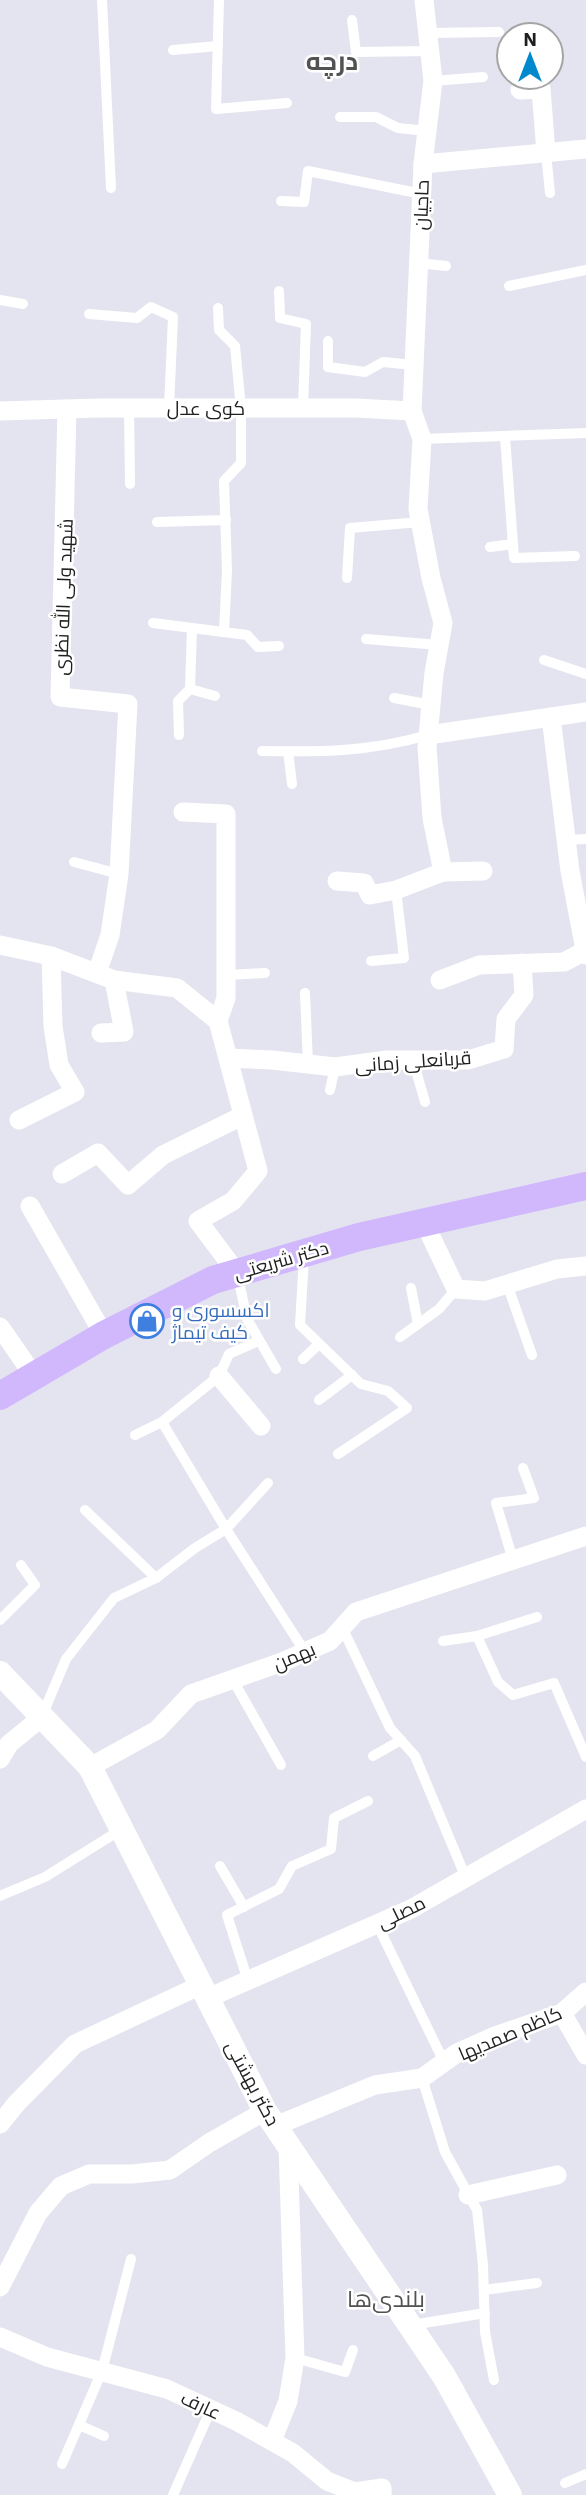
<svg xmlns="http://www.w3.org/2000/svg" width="586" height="2495" viewBox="0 0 586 2495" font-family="'IBM Plex Sans',Cairo,sans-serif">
	<rect width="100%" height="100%" fill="#e4e4f0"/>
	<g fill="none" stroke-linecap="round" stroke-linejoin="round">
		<g stroke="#fff" stroke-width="10">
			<path d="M102,0l9,188"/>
			<path d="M219,0l-3,109 71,-6"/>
			<path d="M352,20l4,32 74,-1"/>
			<path d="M429,33l70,-1"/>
			<path d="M173,50l45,-4"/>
			<path d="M433,81l50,-4"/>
			<path d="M340,117h36l22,11 29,3"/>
			<path d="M546,153l4,40"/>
			<path d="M281,201l23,1 4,-31 114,23"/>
			<path d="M418,263l28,3"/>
			<path d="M509,286l77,-16"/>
			<path d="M279,291l1,27 26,6 -3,84"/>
			<path d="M0,300l23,4"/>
			<path d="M218,308l1,22 16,16 6,62v55l-17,18 3,89 -3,62"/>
			<path d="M89,314l48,4 14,-11 22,10 -4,91"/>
			<path d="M328,341v26l37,5 18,-10 31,3"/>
			<path d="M129,408l1,76"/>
			<path d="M505,437l9,121 61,-2"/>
			<path d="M422,439l164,-6"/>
			<path d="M157,522l69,-2"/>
			<path d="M490,547l23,-3"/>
			<path d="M347,578l3,-50 70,-6"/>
			<path d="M153,623l94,12 11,12 21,-1"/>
			<path d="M366,639l73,6"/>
			<path d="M544,660l42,14"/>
			<path d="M190,689l25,7"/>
			<path d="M394,698l37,7"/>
			<path d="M179,735l-1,-34 12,-12 2,-61"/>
			<path d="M262,751c60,1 107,1 166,-16"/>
			<path d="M288,751l4,33"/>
			<path d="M567,840l19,-1"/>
			<path d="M74,862l45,12"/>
			<path d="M371,961l33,-3 -8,-68"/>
			<path d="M226,975l39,-2"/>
			<path d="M305,993l3,71"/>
			<path d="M413,1060l12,42"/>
			<path d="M330,1090l5,-23"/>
			<path d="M304,1256l-4,69 61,59 27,7 19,17 -69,46"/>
			<path d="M238,1277l9,42 29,50"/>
			<path d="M507,1284l25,71"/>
			<path d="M411,1288l7,36"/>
			<path d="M400,1337l39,-28 17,-20"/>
			<path d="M303,1359l16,-15"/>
			<path d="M319,1400l33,-25"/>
			<path d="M162,1422l64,107 79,123"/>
			<path d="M135,1435l27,-13 57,-46 10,-22 29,-13"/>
			<path d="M85,1510l71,68"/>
			<path d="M513,1560l-17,-57 38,-5 -11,-30"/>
			<path d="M0,1620l35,-35 -14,-20"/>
			<path d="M342,1627l48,101 25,28 51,122"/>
			<path d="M477,1636l60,-19"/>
			<path d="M443,1641l34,-5 21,46 15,13 41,-12 32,74"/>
			<path d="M233,1680l48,85"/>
			<path d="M42,1716l24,-57 48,-61 42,-20 39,-30 31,-19 42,-46"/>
			<path d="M373,1756l28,-16"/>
			<path d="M220,1866l24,41"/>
			<path d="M0,1896l45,-19 77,-48"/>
			<path d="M377,1924l67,138"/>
			<path d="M248,1981l-21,-66 52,-26 13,-23 39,-17 3,-31 34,-17"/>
			<path d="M422,2078l23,74 32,58 6,55 2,67 9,48"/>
			<path d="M484,2290l53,-7"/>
			<path d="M412,2325l73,-12"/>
			<path d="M295,2358l50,14 8,-22"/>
			<path d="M79,2425l25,11"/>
			<path d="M62,2464l40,-93 29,-112"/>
			<path d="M565,2483l21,-9"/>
			<path d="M173,2495l38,-86"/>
		</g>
		<g stroke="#fff" stroke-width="19">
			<path d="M520,90l21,-1 5,64"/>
			<path d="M423,164l163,-15"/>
			<path d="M67,409l-7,288 68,7 -9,170 -9,61 -13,38"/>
			<path d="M0,411l98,-3h258l56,3"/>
			<path d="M551,717l19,154 16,84"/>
			<path d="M428,735l158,-23"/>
			<path d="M183,812l43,2v184l-8,23"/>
			<path d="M443,872l40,-1"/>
			<path d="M337,881l27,2 6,12 26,-5 47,-18 -11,-54 -5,-71 7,-74 9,-50 -12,-45 -13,-69 4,-70 -10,-28 11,-247 10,-83 -9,-81"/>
			<path d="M0,945l51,11 63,24 63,8 41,33"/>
			<path d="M440,980l39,-15 85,-3 21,-11"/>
			<path d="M218,1021l40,150 -25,30 -35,20 39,52"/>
			<path d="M101,1033l23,-1 -10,-52"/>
			<path d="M229,1058l43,2 63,7 52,-7h81l36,-11 2,-30 18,-24 -2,-32"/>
			<path d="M19,1120l56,-28 -16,-27 -6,-39 -2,-70"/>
			<path d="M62,1174l36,-21 30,32 35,-30 79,-39"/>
			<path d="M30,1206l74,129"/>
			<path d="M424,1222l32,67 29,2 72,-22 29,-3"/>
			<path d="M0,1327l34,49"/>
			<path d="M219,1376l42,50"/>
			<path d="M0,1759l9,-15 33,-27"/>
			<path d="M90,1767l67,-37 34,-36 91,-32 48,-21 26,-29 230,-76"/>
			<path d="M208,1998l203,-89 175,-100"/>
			<path d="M562,2013l24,42"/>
			<path d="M0,2124l16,-20 59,-60 126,-59"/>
			<path d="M275,2126l100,-41 47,-7 35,-25 38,-17 67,-23 24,-21"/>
			<path d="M468,2195l89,-20"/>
			<path d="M0,2287l38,-74 23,-27 28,-12h43l38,-4 39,-27 56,-32"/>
			<path d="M0,2337l47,20 120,32 69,32 57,32 34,28 28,11 27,-4v7"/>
			<path d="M272,2441l16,-40 7,-43 -7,-213"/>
		</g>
		<path stroke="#fff" stroke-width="24" d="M0,1673l90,94 175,344 179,265 66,119"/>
		<path stroke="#d1b7fc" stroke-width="28" d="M0,1396l104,-61 109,-55 146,-43 227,-51"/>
	</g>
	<defs>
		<g id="shop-ring" transform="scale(1.75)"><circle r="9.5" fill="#fff" stroke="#3f7fe0" stroke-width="1.5"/><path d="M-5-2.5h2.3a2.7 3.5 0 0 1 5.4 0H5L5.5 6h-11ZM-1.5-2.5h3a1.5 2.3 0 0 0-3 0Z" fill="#3f7fe0"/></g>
	</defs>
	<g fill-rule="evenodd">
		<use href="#shop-ring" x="147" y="1321"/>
	</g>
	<g text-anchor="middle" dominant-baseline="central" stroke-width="5" stroke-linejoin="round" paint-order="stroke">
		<g font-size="19" fill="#1f1f1f" stroke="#fff">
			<text transform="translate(421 205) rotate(-88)">حاجیان</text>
			<text x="206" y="408">کوی عدل</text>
			<text transform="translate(63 597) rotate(-88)">شهید ولی الله نظری</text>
			<text transform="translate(413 1061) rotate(-4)">قربانعلی زمانی</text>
			<text transform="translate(281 1260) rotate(-16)">دکتر شریعتی</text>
			<text transform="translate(294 1656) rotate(-23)">بهمن</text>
			<text transform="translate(401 1912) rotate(-26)">مصلی</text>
			<text transform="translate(510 2033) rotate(-23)">کاظم صمدیها</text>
			<text transform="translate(253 2083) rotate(62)">دکتر بهشتی</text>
			<text transform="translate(201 2405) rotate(25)">عارف</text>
		</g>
		<g font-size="19" fill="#366cbe" stroke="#fff" text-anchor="start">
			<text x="172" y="1310">اکسسوری و<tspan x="172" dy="22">کیف تیماژ</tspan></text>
		</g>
		<g font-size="23" fill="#525252" stroke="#fff">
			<text x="386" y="2298">بلندی‌ها</text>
		</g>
		<g font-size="26" font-weight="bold" fill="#525252" stroke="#fff">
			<text x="332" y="60">درچه</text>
		</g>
	</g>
	<g transform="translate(530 56)"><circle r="33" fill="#ffffff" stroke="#a5a5a5" stroke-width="2"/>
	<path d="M0-5L12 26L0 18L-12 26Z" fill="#0089cd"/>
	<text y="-10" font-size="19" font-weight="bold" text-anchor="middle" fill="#1f1f1f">N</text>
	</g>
</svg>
